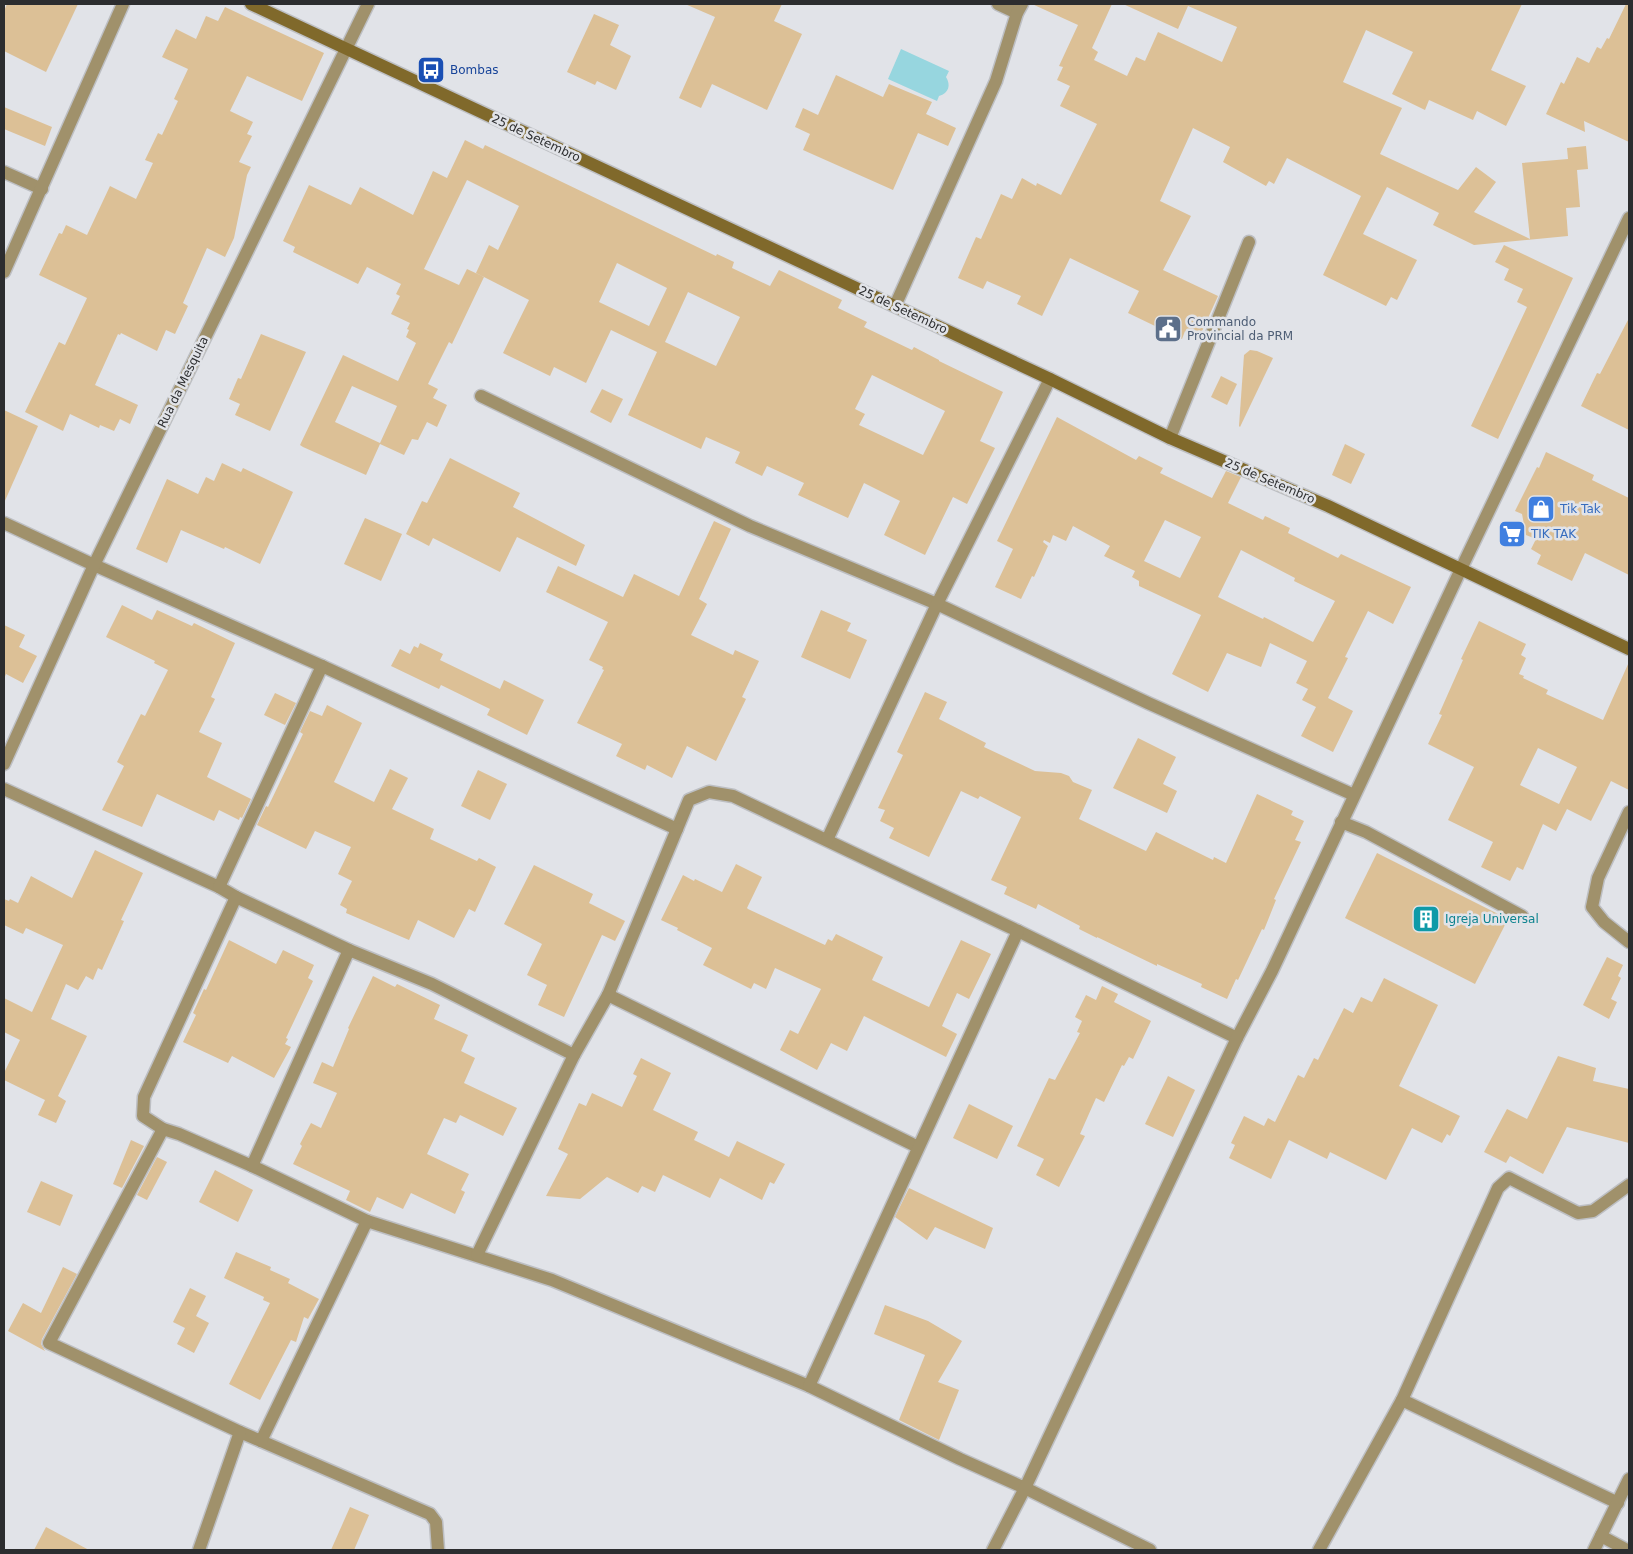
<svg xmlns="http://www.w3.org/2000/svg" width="1633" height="1554" viewBox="0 0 1633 1554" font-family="'DejaVu Sans',sans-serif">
	<rect width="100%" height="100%" fill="#e1e3e8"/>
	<path fill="#97d6df" d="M901,49l48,22 -3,6c5,8 3,16 -7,19l-2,5 -49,-22z"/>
	<g fill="#dcc096" fill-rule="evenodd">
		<path d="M7,4h71l-32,68 -42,-21v-40z"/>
		<path d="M685,4h97l-8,17 28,13 -35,76 -55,-26 -11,24 -22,-10 36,-81z"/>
		<path d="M1032,4h80l-20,44 6,4 -4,8 33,16 9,-19 9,4 13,-29 64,30 15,-35 -49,-21 -10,23 -55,-25h399l-31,66 35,16 -20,40 -29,-15 -4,9 -44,-20 -4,10 -33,-16 21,-42 -47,-22 -23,52 59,26 -22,46 78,36 18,-23 20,15 -22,30 56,27 -8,-76 46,-4 -1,-11 19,-2 2,23 -11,1 3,37 -14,1 2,28 -94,9 -41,-20 6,-12 -52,-26 -24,47 54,26 -20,40 -6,-3 -5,9 -63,-31 38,-79 -74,-38 -13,26 -5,-3 -3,5 -43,-24 7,-15 -37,-19 -33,73 31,15 -28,54 55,26 -19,42 -14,-7 -3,8 -54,-26 11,-22 -69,-33 -28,58 -25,-12 4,-8 -34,-15 -4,8 -25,-11 18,-41 5,2 20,-45 11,5 10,-21 14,8 1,-3 24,12 36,-71 -37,-18 10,-20 -13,-6 6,-13 -4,-1 19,-41z"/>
		<path d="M1626,4h3v138l-45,-21 1,11 -39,-18 15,-32 3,2 13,-27 12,6 8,-16 4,2 6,-11 2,1z"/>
		<path d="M225,7l99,46 -22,48 -55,-25 -17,35 23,11 -6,12 5,2 -13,26 12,5 -4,8 -13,63 -9,19 -18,-9 -24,55 5,3 -13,28 -9,-4 -9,21 -36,-18 -1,2 -2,-1 -23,51 43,20 -8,19 -10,-5 -6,12 -14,-6 -1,3 -29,-14 -7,17 -38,-19 34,-70 6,3 22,-47 -48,-23 20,-42 3,1 4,-9 21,10 23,-49 26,13 17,-36 -8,-3 13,-27 4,2 16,-34 -4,-2 14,-30 -26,-12 14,-28 20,10 10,-23 12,5z"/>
		<path d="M594,14l25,11 -9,20 21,11 -15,34 -19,-9 -2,4 -28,-13z"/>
		<path d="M836,75l47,22 6,-13 43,18 -6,12 30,14 -8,18 -30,-13 -25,57 -90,-40 7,-16 -15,-7 8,-19 15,7z"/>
		<path d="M4,107l48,20 -7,19 -41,-17z"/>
		<path d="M465,140l18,9 2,-4 231,111 1,-2 17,8 -2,6 38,18 9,-16 63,30 -4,8 29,14 -3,5 48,23 2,-3 25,13v1l64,31 -23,49 15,7 -28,56 -14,-7 -28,58 -41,-20 16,-34 -36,-18 -16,35 -50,-23 6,-12 -37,-17 -5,10 -27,-13 5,-11 -34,-15 -5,12 -73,-34 29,-63 -46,-22 -25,53 -32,-16 -4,9 -47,-23 26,-53 -45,-23 -32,67 -3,-2 -21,42 10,5 -5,9 14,7 -10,22 -10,-5 -9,18 -6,-1 -8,16 -24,-11 -14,31 -63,-28 -3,-2 43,-90 55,26 18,-38 -10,-6 3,-7 -2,-1 3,-6 -19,-9 9,-18 -4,-2 5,-10 -34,-17 -9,17 -65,-32 2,-5 -12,-6 26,-56 42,20 9,-18 53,28 20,-44 14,7zM467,180l52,26 -21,44 -9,-5 -13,28 8,4 -17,-8 -8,16 -35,-16zM617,263l50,25 -18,38 -50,-24zM688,292l52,25 -24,49 -51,-24zM872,375l73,36 -22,44 -64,-30 6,-11 -10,-5zM352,386l45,20 -17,37 -45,-21z"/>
		<path d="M1504,245l69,33 -75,161 -27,-13 56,-119 -10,-5 6,-13 -19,-9 5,-11 -14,-7z"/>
		<path d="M1629,318v112l-48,-24 16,-33 3,1z"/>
		<path d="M261,334l45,18 -36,79 -35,-16 5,-11 -11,-5 9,-21 3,1z"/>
		<path d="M1250,350l7,1 16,7 -33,69 -1,-1 5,-71z"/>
		<path d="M1221,376l16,8 -10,21 -16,-8z"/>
		<path d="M602,389l21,10 -12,24 -21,-11z"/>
		<path d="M4,410l34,16 -34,77z"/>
		<path d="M1057,417l79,43 3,-4 24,12 -3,5 52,25 14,-27 15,6 -13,26 35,17 2,-4 25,12 -2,5 50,25 3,-4 70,33 -18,37 -25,-13 -23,46 3,1 -20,40 25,13 -20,41 -32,-16 15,-29 -14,-7 6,-11 -12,-6 11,-22 -37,-18 -9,24 -34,-14 -19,39 -36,-18 29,-59 -62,-29v-5l-7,-4 3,-6 -31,-15 6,-10 -37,-20 -7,15 -13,-6 -3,8 -6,-3 -1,2 5,4 -14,31 -2,-1 -11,23 -26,-12 18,-38 -16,-8zM1165,520l36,17 -21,41 -36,-17zM1241,550l54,28 -1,3 41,20 -22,41 -49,-25 -1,2 -45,-22z"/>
		<path d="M1345,444l20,10 -14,30 -19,-9z"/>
		<path d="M1546,452l48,23 -2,5 37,18v77l-44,-22 -13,28 -35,-17 4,-9 -10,-6 5,-10 -10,-4 -4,-21 -7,-3 22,-44 2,1z"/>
		<path d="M450,458l70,35 -7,14 72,38 -9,21 -59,-29 -17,35 -67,-34 -4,8 -23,-12 16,-33 5,2z"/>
		<path d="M222,463l19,9 2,-4 50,24 -33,72 -35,-17 -1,2 -43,-19 -14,33 -31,-14 31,-70 31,15 8,-17 8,4z"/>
		<path d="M365,518l37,16 -21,47 -37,-17z"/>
		<path d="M714,521l17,8 -32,70 8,5 -16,31 42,20 2,-5 24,11 -17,36 4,2 -30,62 -29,-15 -15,32 -25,-13 -2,5 -29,-14 6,-12 -45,-21 27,-53 -2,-1 1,-2 -14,-7 19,-38 -62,-30 12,-26 65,31 11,-23 45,22z"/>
		<path d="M122,605l30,15 5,-10 35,16 2,-3 41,20 -24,54 4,2 -16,33 23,11 -15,34 44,22 -9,19 -2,-1 -1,3 -20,-10 -5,11 -57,-27 -15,33 -40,-17 22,-44 -7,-4 24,-48 4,2 23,-46 -14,-7 1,-2 -49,-24z"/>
		<path d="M821,610l30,13 -4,8 20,9 -17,39 -49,-22z"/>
		<path d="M1479,621l47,23 -5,11 5,3 -7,16 5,2 -1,2 25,12 -2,4 57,26 26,-58v128l-18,-9 -20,40 -24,-12 -11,22 -13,-7 -20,46 -6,-3 -7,14 -29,-14 12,-25 -45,-22 26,-53 -46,-23 14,-29 -3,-1 24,-54 -2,-1zM1538,748l39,19 -18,37 -39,-19z"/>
		<path d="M4,625l21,10 -6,12 18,9 -14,27 -17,-9 -2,5z"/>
		<path d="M420,643l23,11 -3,6 60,29 4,-9 40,20 -17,35 -40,-20 3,-6 -49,-24 -2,4 -48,-23 9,-17 10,5 4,-8 4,2z"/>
		<path d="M925,692l22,10 -8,17 47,24 -2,4 51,24 26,2 8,3 4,6 19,8 -13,29 67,32 10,-19 57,28 1,-3 12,6 31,-69 36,17 -2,4 13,6 -9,19 6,2 -27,57 2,1 -12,30 -2,-1 -24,51 -2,-1 -9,20 -26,-12 1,-3 -45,-20v2l-60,-29v1l-18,-9 1,-3 -42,-22 -2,5 -32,-15 3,-7 -16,-7 30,-63 -41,-21 -2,3 -17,-8 -32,66 -40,-19 5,-10 -14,-7 5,-11 -7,-2 25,-53 -6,-3z"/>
		<path d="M275,693l21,10 -11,22 -21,-10z"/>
		<path d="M327,705l35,18 -28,59 40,20 16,-33 18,9 -16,31 42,20 -4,10 47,22 2,-3 17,9 -21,45 -6,-3 -15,29 -36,-18 -9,20 -63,-27 1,-4 -7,-4 12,-24 -14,-7 13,-27 -36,-16 -9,18 -49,-24 9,-19 2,1 35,-73 -3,-2 10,-21 12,5z"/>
		<path d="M1138,738l38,19 -13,27 14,7 -10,22 -54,-25z"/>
		<path d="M478,770l29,14 -17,36 -29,-14z"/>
		<path d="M95,850l48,23 -22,47 3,1 -22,49 -4,-2 -5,12 -7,-4 -8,14 -12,-6 -15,35 36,17 -29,60 8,5 -10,22 -18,-8 7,-15 -41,-20v-7l16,-33 -16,-8v-34l28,14 31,-67 -37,-17 -3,6 -19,-9v-26l5,2 1,-2 8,4 13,-27 41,22z"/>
		<path d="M1377,853l131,66 -33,65 -130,-66z"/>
		<path d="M736,864l26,13 -15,31 1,1 77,36 3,-6 4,2 4,-7 47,23 -11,23 57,27 32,-67 30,14 -22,45 -12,-6 -15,33 15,8 -11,23 -82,-41 -17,35 -16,-8 -14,27 -37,-20 10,-20 8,4 23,-45 -46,-21 -9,21 -12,-6 -3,6 -48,-24 9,-17 -35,-18 1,-2 -17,-8 22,-45 11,6 1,-2 27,13z"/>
		<path d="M534,865l59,29 -4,9 36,18 -10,20 -13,-6 -38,82 -26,-12 9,-20 -20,-10 15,-31 -38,-20z"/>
		<path d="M229,940l47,24 7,-14 31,15 -6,13 5,3 -27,57 2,1 -3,5 6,3 -17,31 -42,-22 -4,7 -45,-21 13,-27 -3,-2 11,-24 2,1z"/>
		<path d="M1607,957l16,8 -5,11 3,2 -10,21 6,3 -8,17 -26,-14z"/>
		<path d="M373,976l22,11 2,-3 43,21 -6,14 34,16 -7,16 14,7 -11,25 53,25 -14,28 -43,-21 -4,8 -12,-5 -17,36 42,20 -8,16 4,2 -10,22 -44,-21 -8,16 -26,-12 -7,15 -24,-12 4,-9 -57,-27 9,-18 -2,-2 11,-21 10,5 16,-35 -24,-10 9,-21 11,5 16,-38 -1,-1z"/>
		<path d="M1384,978l54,27 -39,81 61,30 -10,20 -3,-2 -5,9 -30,-15 -26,52 -56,-28 -3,7 -38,-19 -18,39 -42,-21 6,-13 -4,-2 13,-27 20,10 4,-8 7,4 23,-47 6,3 10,-20 4,2 26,-52 9,5 8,-16 11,5z"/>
		<path d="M1102,986l16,8 -4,8 37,19 -18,38 -4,-2 -5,9 -2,-1 -18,37 -8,-4 -16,36 5,2 -26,51 -23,-12 8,-16 -27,-13 32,-68 6,2 25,-47 -3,-1 5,-11 -7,-4 11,-22 10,5z"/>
		<path d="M1558,1056l38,12 -3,13 36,8v54l-62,-16 -24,47 -33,-18 -4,7 -22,-11 23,-43 20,10z"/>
		<path d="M641,1058l30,15 -18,37 45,22 -4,8 35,17 8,-16 48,23 -11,20 -4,-2 -8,18 -42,-22 -10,20 -47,-23 -8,17 -13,-6 -4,7 -31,-16 -27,22 -34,-3 22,-42 -10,-5 21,-46 7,3 6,-13 30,14 15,-31 -4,-2z"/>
		<path d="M1168,1076l27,14 -22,47 -28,-13z"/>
		<path d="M969,1104l44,22 -16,33 -44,-21z"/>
		<path d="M131,1140l13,6 -22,42 -9,-4z"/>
		<path d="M157,1157l10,5 -20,38 -10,-5z"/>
		<path d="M215,1170l38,20 -15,32 -39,-20z"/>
		<path d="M41,1181l32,14 -13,31 -33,-14z"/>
		<path d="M909,1188l84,40 -8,21 -50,-22 -8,13 -32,-23z"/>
		<path d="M236,1252l35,15 -1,3 20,9 -2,4 31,16 -11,20 -4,-2 -8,25 -5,-2 -31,60 -31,-16 41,-81 -7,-3 1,-3 -40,-19z"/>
		<path d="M63,1267l14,7 -35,65 -1,5 4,7 -37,-20 15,-28 18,10z"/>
		<path d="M190,1288l16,8 -10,20 13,7 -15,30 -17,-9 8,-16 -12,-6z"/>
		<path d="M885,1305l43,16 34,20 -24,41 21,8 -20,50 -40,-20 26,-65 -51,-21z"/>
		<path d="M350,1507l19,8 -15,35h-23z"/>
		<path d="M46,1527l43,23h-55z"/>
	</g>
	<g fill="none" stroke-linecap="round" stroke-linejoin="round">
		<g stroke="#bdbfc3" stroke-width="15">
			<g id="lane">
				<path d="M1170,438l79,-196"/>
				<path d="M1341,822l25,10 156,84"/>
			</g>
		</g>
		<g stroke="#bdbfc3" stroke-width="15">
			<g id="street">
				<path d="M998,4l19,9"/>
				<path d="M4,172l38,17"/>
				<path d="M4,272l119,-268"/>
				<path d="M895,306l101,-225 21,-68 5,-9"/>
				<path d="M481,396l269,130 187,78 211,99 206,92"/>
				<path d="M4,523l90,42 228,101 355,163 12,-29 20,-8 24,4 285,135 219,107"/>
				<path d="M4,764l90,-199 274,-561"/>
				<path d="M4,789l215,98 17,10 113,53 83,34 142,71"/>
				<path d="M1629,812l-31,66 -6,29 12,15 25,20"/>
				<path d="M827,840l110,-236 113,-225"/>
				<path d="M219,887l103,-221"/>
				<path d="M236,897l-92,200 -1,19 20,13 16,5 73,32 115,55 185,59 257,106 151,73 65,29 125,62"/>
				<path d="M608,995l310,152"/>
				<path d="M163,1129l-114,214 191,89 190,82 6,8 2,28"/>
				<path d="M252,1166l97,-216"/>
				<path d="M477,1255l97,-200 34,-60 69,-166"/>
				<path d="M809,1386l209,-455"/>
				<path d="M1402,1400l216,103"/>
				<path d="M261,1441l106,-220"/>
				<path d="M1601,1536l26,14"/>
				<path d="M199,1550l41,-118"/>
				<path d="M993,1550l32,-62 212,-450 35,-67 189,-402 168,-351"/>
				<path d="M1319,1550l83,-150 96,-212 11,-10 69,35 15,-2 36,-26"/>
				<path d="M1594,1550l35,-71"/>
			</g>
		</g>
		<g stroke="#bdbfc3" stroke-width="15">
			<path id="secondary" d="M251,4l799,375 120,59 158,68 301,143"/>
		</g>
		<use href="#lane" stroke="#a0916b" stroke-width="12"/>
		<use href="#street" stroke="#a0916b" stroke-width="12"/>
		<use href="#secondary" stroke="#80692b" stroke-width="12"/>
	</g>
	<defs>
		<g id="bus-square" transform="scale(1.4375)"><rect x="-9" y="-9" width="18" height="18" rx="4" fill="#1a4fb4" stroke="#e1e3e8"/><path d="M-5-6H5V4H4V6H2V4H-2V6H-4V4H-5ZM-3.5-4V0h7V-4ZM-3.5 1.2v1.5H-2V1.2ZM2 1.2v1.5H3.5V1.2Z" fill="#fff"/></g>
		<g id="civic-square" transform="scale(1.4375)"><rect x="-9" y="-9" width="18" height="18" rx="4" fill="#5c6f8a" stroke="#e1e3e8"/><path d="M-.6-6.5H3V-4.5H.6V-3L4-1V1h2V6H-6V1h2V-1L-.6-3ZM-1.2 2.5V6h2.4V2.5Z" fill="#fff"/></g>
		<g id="shop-square" transform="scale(1.4375)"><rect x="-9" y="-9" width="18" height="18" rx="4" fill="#3f7fe0" stroke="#e1e3e8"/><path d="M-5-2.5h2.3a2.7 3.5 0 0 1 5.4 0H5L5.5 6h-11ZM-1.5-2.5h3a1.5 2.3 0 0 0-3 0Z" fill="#fff"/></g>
		<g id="supermarket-square" transform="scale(1.4375)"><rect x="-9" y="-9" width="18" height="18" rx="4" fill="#3f7fe0" stroke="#e1e3e8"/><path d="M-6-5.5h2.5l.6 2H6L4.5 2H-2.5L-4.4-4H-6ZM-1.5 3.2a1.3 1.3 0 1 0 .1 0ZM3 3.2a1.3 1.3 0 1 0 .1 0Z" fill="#fff"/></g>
		<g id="building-square" transform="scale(1.4375)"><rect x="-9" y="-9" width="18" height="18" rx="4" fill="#0f9aa8" stroke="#e1e3e8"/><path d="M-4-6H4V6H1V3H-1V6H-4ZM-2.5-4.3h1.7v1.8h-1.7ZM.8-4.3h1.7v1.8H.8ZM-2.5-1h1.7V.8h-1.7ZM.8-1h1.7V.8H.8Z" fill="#fff"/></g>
	</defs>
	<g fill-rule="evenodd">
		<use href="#bus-square" x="431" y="70"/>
		<use href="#civic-square" x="1168" y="329"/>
		<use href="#shop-square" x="1541" y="509"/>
		<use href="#supermarket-square" x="1512" y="534"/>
		<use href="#building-square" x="1426" y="919"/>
	</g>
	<g text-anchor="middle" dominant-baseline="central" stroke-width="5" stroke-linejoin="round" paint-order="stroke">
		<g font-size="12" fill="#164399" stroke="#e1e3e8" text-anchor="start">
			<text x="450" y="70">Bombas</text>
		</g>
		<g font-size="12" fill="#2c2d2f" stroke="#e1e3e8">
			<text transform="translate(536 138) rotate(25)">25 de Setembro</text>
			<text transform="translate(903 310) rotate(25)">25 de Setembro</text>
			<text transform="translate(183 382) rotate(-64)">Rua da Mesquita</text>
			<text transform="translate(1270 481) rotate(23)">25 de Setembro</text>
		</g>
		<g font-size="12" fill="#4e5e75" stroke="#e1e3e8" text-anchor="start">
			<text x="1187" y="322">Commando<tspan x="1187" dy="14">Provincial da PRM</tspan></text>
		</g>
		<g font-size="12" fill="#366cbe" stroke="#e1e3e8" text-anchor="start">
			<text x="1560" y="509">Tik Tak</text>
			<text x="1531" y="534">TIK TAK</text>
		</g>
		<g font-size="12" fill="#0d838f" stroke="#e1e3e8" text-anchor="start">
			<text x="1445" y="919">Igreja Universal</text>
		</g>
	</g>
	<rect width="1633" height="1554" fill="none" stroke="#2c2d2f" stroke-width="10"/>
</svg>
